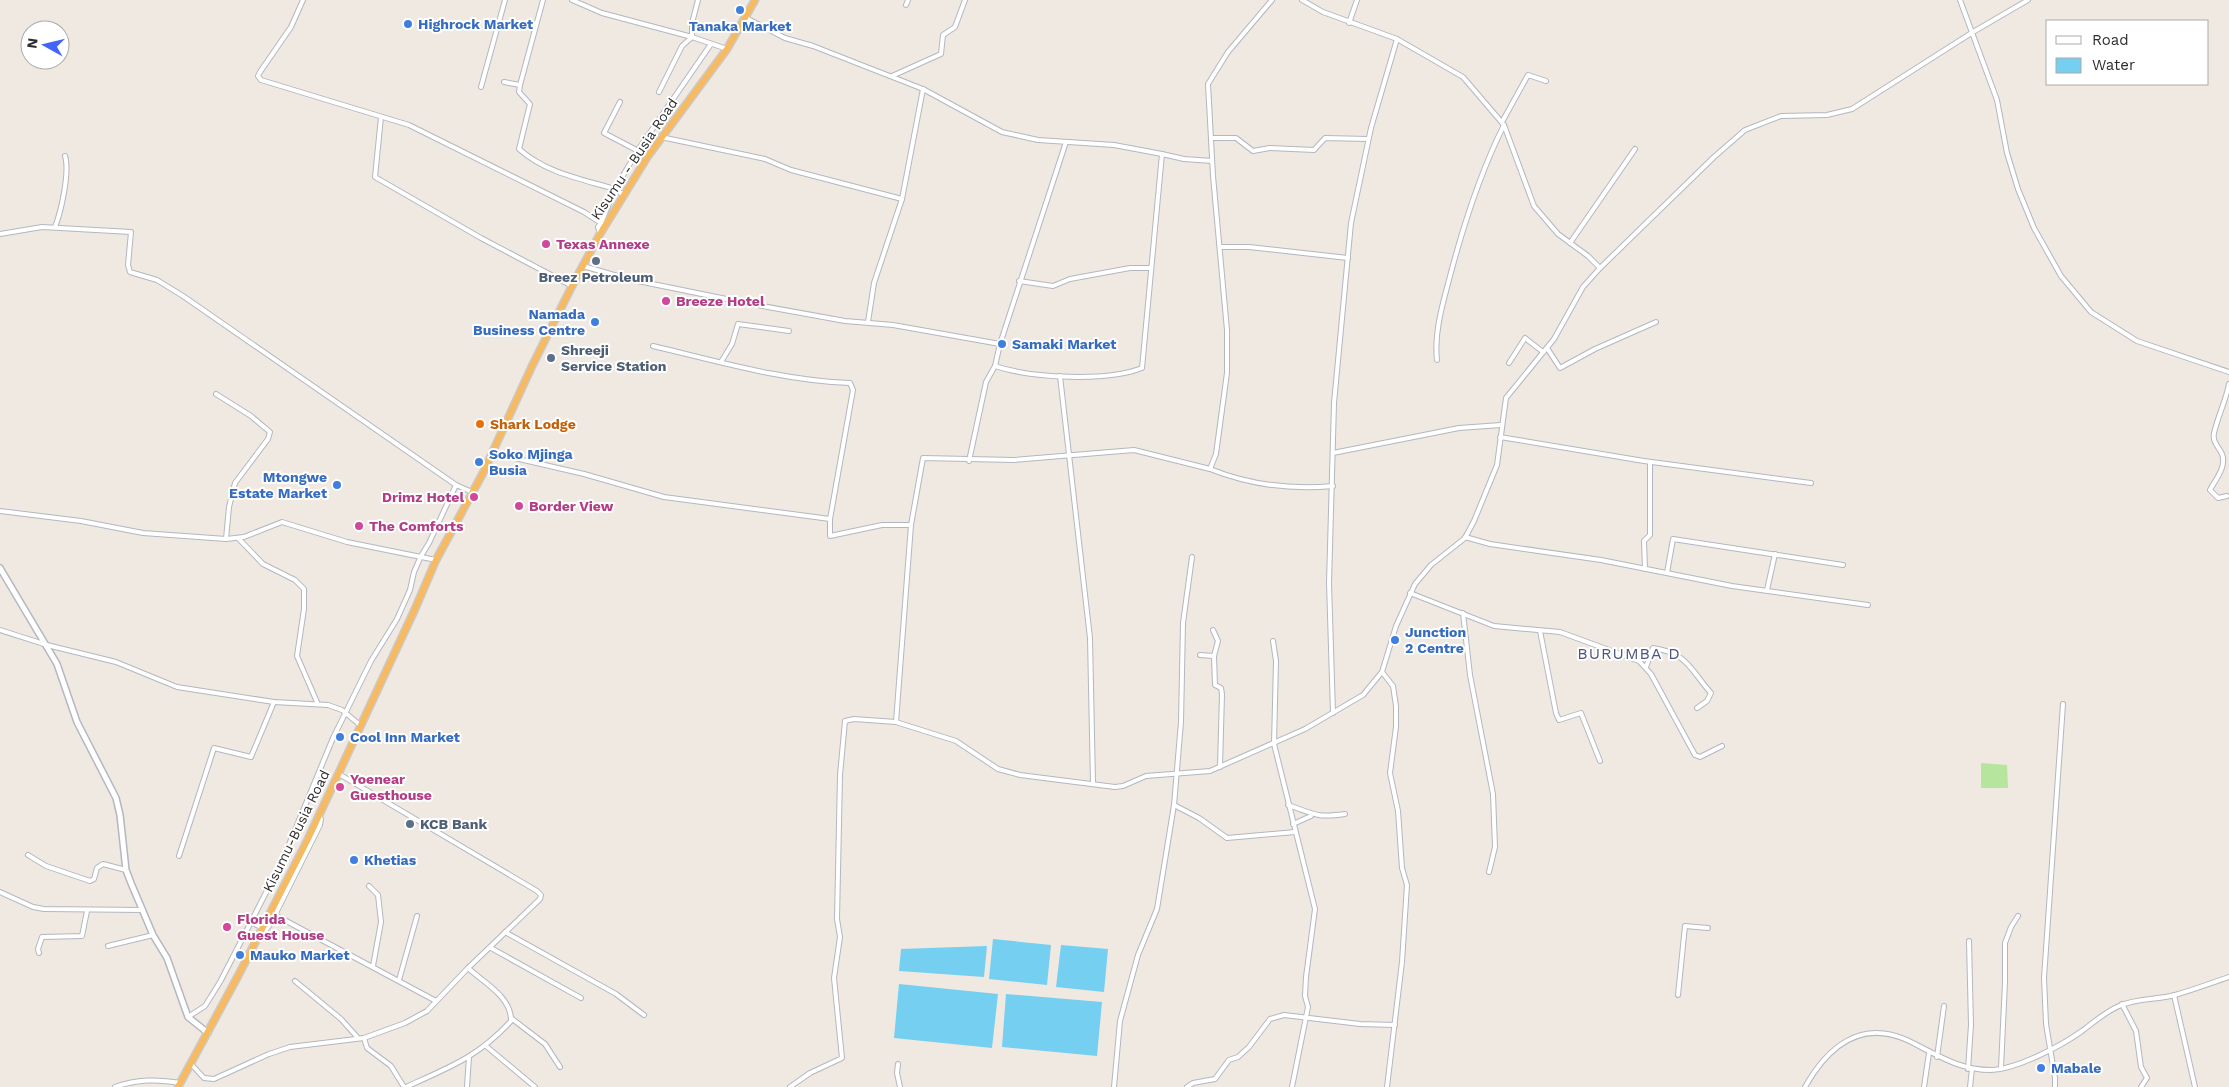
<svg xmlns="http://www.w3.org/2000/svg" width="2229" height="1087" viewBox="0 0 2229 1087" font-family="'Work Sans',sans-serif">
	<rect width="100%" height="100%" fill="#efe9e1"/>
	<path fill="#b6e59e" d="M1981,763l26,2 1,23h-27z"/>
	<g fill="#75cff0">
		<path d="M993,939l58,6 -4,40 -58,-6z"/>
		<path d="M1061,945l47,4 -4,43 -48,-5z"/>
		<path d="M987,946l-3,31 -85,-6 2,-22z"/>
		<path d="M899,984l99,10 -6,54 -98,-10z"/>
		<path d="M1006,994l96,8 -5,54 -95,-9z"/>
	</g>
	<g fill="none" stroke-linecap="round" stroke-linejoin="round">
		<g stroke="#b4b7c1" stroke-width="6">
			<g id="minor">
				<path d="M303,0l-12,27 -31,45 -2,4 3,4 148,45 175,87 17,11 -3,4 2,7"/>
				<path d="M543,0l-23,85 -1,7 11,12 -11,45c27,24 62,30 96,40l9,6"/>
				<path d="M572,0l30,13 90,24 35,12"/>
				<path d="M1960,0l37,100 10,53 11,36 16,39 27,48 30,36 46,29 92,31"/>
				<path d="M906,5l2,-5"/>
				<path d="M744,17l41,21 28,8 110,43 79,43 36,8 76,5 48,9"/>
				<path d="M1349,23l8,-23"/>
				<path d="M892,76l49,-22 2,-19 12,-8 10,-27"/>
				<path d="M504,82l16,3"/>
				<path d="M481,87l24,-87"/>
				<path d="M659,92l23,-46 10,-9v-14l6,-23"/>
				<path d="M620,102l-16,31 44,23"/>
				<path d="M381,117l-6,60 106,61 91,48"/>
				<path d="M1502,122l26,-47 18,6"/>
				<path d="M661,137l104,22 26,11 111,29"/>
				<path d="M1211,138h25l17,13 17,-3 44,2 11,-12 43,1"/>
				<path d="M601,223l14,-34 23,-39 73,-106"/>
				<path d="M55,227c6,-15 15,-55 10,-71"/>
				<path d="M0,234l42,-7 89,5 -3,33 2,7 27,8 26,16 273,189 16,7"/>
				<path d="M1570,243l65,-94"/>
				<path d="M1221,247h28l99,11"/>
				<path d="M583,266l45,13 118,24 99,18 48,4 107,19 66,-202"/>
				<path d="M1600,268l114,-111 31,-27 36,-14 46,-1 25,-6 121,-77 55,-32"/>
				<path d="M1019,281l34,5 17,-7 60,-11h21"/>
				<path d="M868,322l6,-39 28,-84 21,-110"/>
				<path d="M653,346c64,15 131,35 197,37l3,7 -23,129v17l52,-11h29"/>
				<path d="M1547,348l13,20 35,-19 61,-27"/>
				<path d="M1437,360c-3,-26 5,-54 12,-80 14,-54 30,-105 55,-155"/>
				<path d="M721,362l11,-18 6,-20 51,7"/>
				<path d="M1509,363l16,-25 18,14"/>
				<path d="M995,366l5,-22"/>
				<path d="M1060,376l30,262 3,145"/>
				<path d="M216,394l35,22 19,16 -2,7 -33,44 -6,24 -3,32"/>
				<path d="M1500,437l144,24 167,22"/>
				<path d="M493,453l91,21 80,23 166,22"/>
				<path d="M1333,453l126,-25 42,-3"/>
				<path d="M969,461l17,-79 9,-16c36,12 112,16 147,2l20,-214 22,5 28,2"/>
				<path d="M1210,469c40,16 80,21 123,17"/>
				<path d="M2227,496l-9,2 -8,-8c5,-10 17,-23 12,-36 -3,-7 -10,-12 -8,-21 4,-17 12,-33 15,-49"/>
				<path d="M0,511l81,10 62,12 83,6 18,-2 38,-15 65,20 89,18"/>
				<path d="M1465,537l25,7 111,16 131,26 136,19"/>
				<path d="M238,538l25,26 32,16 9,9v20l-7,47 20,46"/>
				<path d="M1645,569l-1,-28 6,-6v-73"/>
				<path d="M1667,573l6,-34 170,26"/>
				<path d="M1767,590l8,-36"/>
				<path d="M1410,593l84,33 66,6 79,29 12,13 44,81 5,2 22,-11"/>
				<path d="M1463,613l7,62 23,119 2,53 -6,25"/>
				<path d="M0,630l47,15 69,17 61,25 97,15 54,3 14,5 18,15"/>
				<path d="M1213,630l5,11 -4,15"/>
				<path d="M1540,631l16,82 3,7 22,-7 19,48"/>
				<path d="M1273,641l3,20 -2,83 41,165 -9,68 -1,19 3,11 -16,80"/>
				<path d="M1200,655l14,1 1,29 6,3 1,6 -2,73"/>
				<path d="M1646,667l7,-19c34,5 37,21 58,45l-4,8 -10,7"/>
				<path d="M1382,672l11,14 3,20v21l-6,46 8,38 4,57 5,17 -5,77 -15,125"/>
				<path d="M1333,713l-4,-130 5,-180 17,-180 20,-95 26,-89"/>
				<path d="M896,722l15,-197 12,-67 91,2 120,-10 76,19 6,-15 11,-81v-43l-14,-154 -5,-92 20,-32 44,-52"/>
				<path d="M1174,805l25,13 28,20 68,-6"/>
				<path d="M1288,805c27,9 27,13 57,9"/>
				<path d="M318,817l3,2 -1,6 -49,98 -5,7 -15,-8 32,-63 50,-121 38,-77 26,-42 13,-29 4,-18 7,-16 8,-13 27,-58"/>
				<path d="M1293,824l18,-8"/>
				<path d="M28,855l18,11 44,15 4,-2 3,-11 6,-4 23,6"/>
				<path d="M179,856l35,-108 37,9 23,-55"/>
				<path d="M369,886l9,9 3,27 -8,44"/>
				<path d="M0,892l33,15 11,2 99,1"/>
				<path d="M275,915l161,86"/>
				<path d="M505,932l111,62 28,21"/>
				<path d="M108,946l45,-11"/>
				<path d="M491,948l90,50"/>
				<path d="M39,953l-1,-4 4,-12 40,-1 5,-25"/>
				<path d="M399,980l18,-64"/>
				<path d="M295,981l46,38 17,19"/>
				<path d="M1678,995l7,-69 23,2"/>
				<path d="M2174,995l21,92"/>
				<path d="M2122,1004l14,27 5,36 6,11 -6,9"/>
				<path d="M188,1017l17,-11 15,-24 31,-60"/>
				<path d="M511,1018l34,26 15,23"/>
				<path d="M364,1038l3,10 24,18 13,21"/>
				<path d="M486,1046l49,41"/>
				<path d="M1937,1057l7,-51"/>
				<path d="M191,1064l13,14 10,1 55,-25 21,-7 74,-9 41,-15 22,-12 41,-43 72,-69 1,-4 -4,-4 -198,-117"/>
				<path d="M898,1064l-1,9 3,14"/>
				<path d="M2001,1068l4,-86v-39l6,-16 7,-11"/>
				<path d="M1968,1069l3,-44 -2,-84"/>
				<path d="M115,1087c22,-8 42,-8 66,-4"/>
				<path d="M406,1087c44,-20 72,-30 105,-66 1,-24 -28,-39 -43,-53"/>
				<path d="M467,1087l2,-30"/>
				<path d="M790,1087l20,-14 32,-15 -8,-80 6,-41 -3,-18 3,-144 5,-54 9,-2 42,3 60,19 42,28 22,6 95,12 8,-1 23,-10 64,-5 95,-42 58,-34 19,-23 14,-46 19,-42 16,-19 34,-27 9,-17 23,-56 9,-67 48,-59 29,-52 17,-19 -12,-12 -30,-22 -24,-28 -30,-81 -41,-48 -66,-38 -74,-27 -21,-12"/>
				<path d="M1114,1087l6,-66 18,-66 19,-46 17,-104 7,-83 2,-99 9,-66"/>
				<path d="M1187,1087l6,-4 22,-4 14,-19 9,-3 11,-10 21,-28 14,-4 76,9 35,1"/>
				<path d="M1805,1087c22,-39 55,-68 102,-47 29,14 51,30 84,30 26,-1 70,-24 91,-39 12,-9 23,-19 37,-25 18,-8 37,-6 56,-11 18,-5 36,-12 54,-18"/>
				<path d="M1924,1087l5,-34"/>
				<path d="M1970,1087l2,-18"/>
				<path d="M2055,1087v-9l-9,-54 -2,-46 19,-274"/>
			</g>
		</g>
		<g stroke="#b4b7c1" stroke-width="8">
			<path id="tertiary" d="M0,568l57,96 20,58 39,76 4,17 6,55 5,13 22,52 14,23 21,59 20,16"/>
		</g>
		<g stroke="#c9c9c9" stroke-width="9">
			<path id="trunk" d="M178,1087l60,-111 70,-137 107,-230 21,-49 47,-87 49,-107 40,-80 28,-52 48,-78 79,-107 28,-49"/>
		</g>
		<use href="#minor" stroke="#fff" stroke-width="4"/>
		<use href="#tertiary" stroke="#fff" stroke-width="5"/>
		<use href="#trunk" stroke="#f8ba60" stroke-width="6"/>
	</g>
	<g fill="#3f7fe0" stroke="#fff" stroke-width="2">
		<circle cx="740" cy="10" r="5"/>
		<circle cx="408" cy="24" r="5"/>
		<circle cx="595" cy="322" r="5"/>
		<circle cx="1002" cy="344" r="5"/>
		<circle cx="479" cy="462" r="5"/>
		<circle cx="337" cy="485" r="5"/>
		<circle cx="1395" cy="640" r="5"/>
		<circle cx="340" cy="737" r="5"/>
		<circle cx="354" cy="860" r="5"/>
		<circle cx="240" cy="955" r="5"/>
		<circle cx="2041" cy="1068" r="5"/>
	</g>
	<g fill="#d1479c" stroke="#fff" stroke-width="2">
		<circle cx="546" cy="244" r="5"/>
		<circle cx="666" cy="301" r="5"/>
		<circle cx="474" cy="497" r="5"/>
		<circle cx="519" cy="506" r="5"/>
		<circle cx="359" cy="526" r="5"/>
		<circle cx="340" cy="787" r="5"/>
		<circle cx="227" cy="927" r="5"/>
	</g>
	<g fill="#5c6f8a" stroke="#fff" stroke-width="2">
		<circle cx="596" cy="261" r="5"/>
		<circle cx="551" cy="358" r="5"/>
		<circle cx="410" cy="824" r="5"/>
	</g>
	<circle fill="#e8710a" stroke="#fff" stroke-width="2" cx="480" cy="424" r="5"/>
	<g text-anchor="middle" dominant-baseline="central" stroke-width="4" stroke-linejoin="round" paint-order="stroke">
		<g font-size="14" font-weight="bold" fill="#366cbe" stroke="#fff" text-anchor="start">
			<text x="418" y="24">Highrock Market</text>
			<text x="740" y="26" text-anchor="middle">Tanaka Market</text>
			<text x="585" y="314" text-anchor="end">Namada<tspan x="585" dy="16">Business Centre</tspan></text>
			<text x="1012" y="344">Samaki Market</text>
			<text x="489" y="454">Soko Mjinga<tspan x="489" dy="16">Busia</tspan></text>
			<text x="327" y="477" text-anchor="end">Mtongwe<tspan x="327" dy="16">Estate Market</tspan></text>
			<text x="1405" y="632">Junction<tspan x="1405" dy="16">2 Centre</tspan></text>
			<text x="350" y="737">Cool Inn Market</text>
			<text x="364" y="860">Khetias</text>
			<text x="250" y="955">Mauko Market</text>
			<text x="2051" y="1068">Mabale</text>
		</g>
		<g font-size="14" fill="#2e2e2e" stroke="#fff">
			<text transform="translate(634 159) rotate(-56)">Kisumu - Busia Road</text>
			<text transform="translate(296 831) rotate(-64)">Kisumu-Busia Road</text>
		</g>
		<g font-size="14" font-weight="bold" fill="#b23c85" stroke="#fff" text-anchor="start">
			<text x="556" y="244">Texas Annexe</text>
			<text x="676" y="301">Breeze Hotel</text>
			<text x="464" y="497" text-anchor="end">Drimz Hotel</text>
			<text x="529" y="506">Border View</text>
			<text x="369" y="526">The Comforts</text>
			<text x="350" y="779">Yoenear<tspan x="350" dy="16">Guesthouse</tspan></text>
			<text x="237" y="919">Florida<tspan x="237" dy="16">Guest House</tspan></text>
		</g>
		<g font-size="14" font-weight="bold" fill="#4e5e75" stroke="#fff" text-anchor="start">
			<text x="596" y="277" text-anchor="middle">Breez Petroleum</text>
			<text x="561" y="350">Shreeji<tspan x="561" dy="16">Service Station</tspan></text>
			<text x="420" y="824">KCB Bank</text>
		</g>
		<g font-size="14" font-weight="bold" fill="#c56008" stroke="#fff" text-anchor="start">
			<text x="490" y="424">Shark Lodge</text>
		</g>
		<g font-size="16" letter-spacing="1" fill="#4d5680" stroke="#fff">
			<text x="1629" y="653">BURUMBA D</text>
		</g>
	</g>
	<rect x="2046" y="20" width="162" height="65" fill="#ffffff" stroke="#ababab"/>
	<rect x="2056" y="36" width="25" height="8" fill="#ffffff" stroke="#ababab"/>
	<text x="2092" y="45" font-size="15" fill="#2e2e2e">Road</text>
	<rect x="2056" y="58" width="25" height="15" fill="#75cff0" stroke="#ababab"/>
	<text x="2092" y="70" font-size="15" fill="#2e2e2e">Water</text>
	<g transform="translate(45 45) rotate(278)"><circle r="24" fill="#ffffff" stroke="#ababab"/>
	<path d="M0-4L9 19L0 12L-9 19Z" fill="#4264fb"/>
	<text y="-8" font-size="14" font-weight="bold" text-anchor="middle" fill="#2e2e2e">N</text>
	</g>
</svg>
